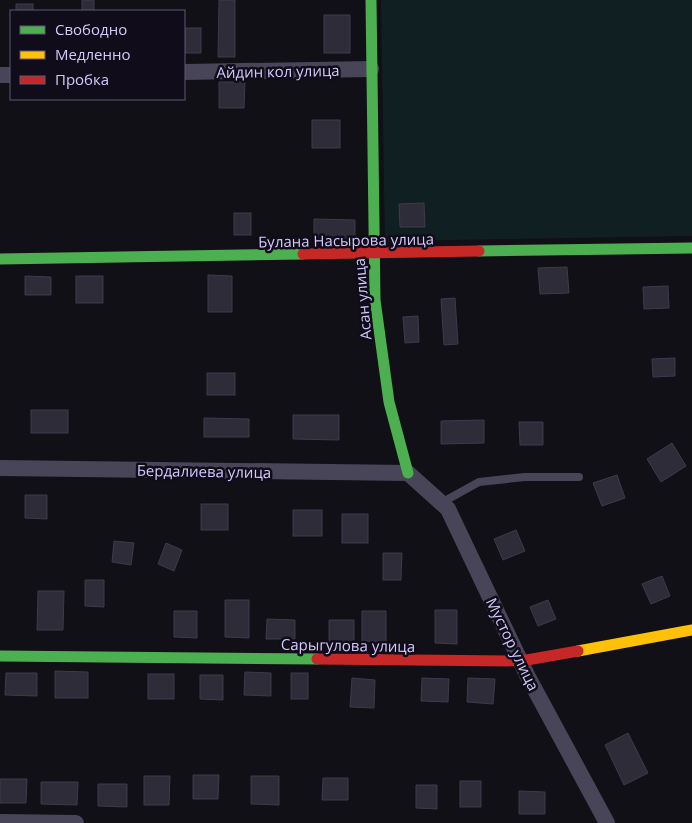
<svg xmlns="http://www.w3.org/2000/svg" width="692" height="823" viewBox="0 0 692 823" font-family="'Open Sans',sans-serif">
	<rect width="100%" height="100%" fill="#111016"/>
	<path fill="#102022" d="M381,0h311v236l-307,5z"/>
	<g fill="#2f2c3a" stroke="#3e3a4b">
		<rect x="82" y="0" width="12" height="11"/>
		<path d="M219,0h16v57h-17z"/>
		<rect x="16" y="4" width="17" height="7"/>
		<rect x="324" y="15" width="26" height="38"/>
		<rect x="184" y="28" width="17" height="25"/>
		<path d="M219,82h26l-1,26h-25z"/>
		<rect x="312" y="120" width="28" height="28"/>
		<path d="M424,203l1,24h-25l-1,-23z"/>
		<rect x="234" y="213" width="17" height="22"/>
		<path d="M314,219l41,1v20h-41z"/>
		<path d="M567,267l2,26 -29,1 -2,-26z"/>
		<path d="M208,275l24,1v36h-24z"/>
		<path d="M25,276l26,1v18h-26z"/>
		<rect x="76" y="276" width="27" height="27"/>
		<path d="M668,286l1,22 -25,1 -1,-22z"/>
		<path d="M455,298l3,46 -14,1 -3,-46z"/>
		<path d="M418,316l1,26 -14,1 -2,-26z"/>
		<path d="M675,358v18l-22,1 -1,-18z"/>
		<rect x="207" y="373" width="28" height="22"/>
		<rect x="31" y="410" width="37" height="23"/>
		<path d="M293,415h46v25l-46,-1z"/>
		<path d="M204,418l45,1v18h-45z"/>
		<path d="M484,420v23l-43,1v-23z"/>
		<path d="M519,422h24v23h-23z"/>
		<path d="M672,443l14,23 -25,16 -14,-23z"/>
		<path d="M617,475l8,23 -23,8 -9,-23z"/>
		<path d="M25,495h22v24l-22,-1z"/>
		<rect x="201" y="504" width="27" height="26"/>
		<rect x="293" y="510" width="29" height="26"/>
		<rect x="342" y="514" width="26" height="29"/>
		<path d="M516,530l9,21 -22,9 -9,-21z"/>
		<path d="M114,541l20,2 -3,22 -19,-3z"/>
		<path d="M166,543l16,7 -8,21 -16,-7z"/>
		<path d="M383,553h19l-1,27h-18z"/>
		<path d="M662,576l8,20 -19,8 -9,-20z"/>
		<path d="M85,580h19v27l-19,-1z"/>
		<path d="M38,591h26l-1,39h-26z"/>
		<path d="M225,600h24v38l-24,-1z"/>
		<path d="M548,600l8,19 -18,7 -8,-19z"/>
		<path d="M435,610h22v34l-22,-1z"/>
		<path d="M174,611h23v27l-23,-1z"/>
		<path d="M362,611h24v31l-24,-1z"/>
		<path d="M267,619l28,1v19h-29z"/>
		<path d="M329,620h25v27l-25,-1z"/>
		<path d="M55,671l33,1v26h-33z"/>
		<path d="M245,672l26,1v23l-27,-1z"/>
		<path d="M6,673h31v23l-32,-1z"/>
		<rect x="291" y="673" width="17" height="26"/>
		<rect x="148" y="674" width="26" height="25"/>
		<path d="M200,675h23v25l-23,-1z"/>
		<path d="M352,678l23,2 -1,28 -24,-1z"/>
		<path d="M422,678l27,1 -1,23 -27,-1z"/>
		<path d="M468,678l27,1 -2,25 -26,-2z"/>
		<path d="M628,733l20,40 -24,12 -19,-40z"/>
		<path d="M193,775h26l-1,24h-25z"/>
		<path d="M144,776h26l-1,29h-25z"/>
		<path d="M251,776h28v29l-28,-1z"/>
		<path d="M323,778h25v22h-26z"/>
		<path d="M0,779h27l-1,24h-26z"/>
		<rect x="460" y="781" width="21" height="26"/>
		<path d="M41,782h37l-1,23 -36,-1z"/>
		<path d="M98,784h29v23l-29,-1z"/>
		<path d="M416,785h21v24l-21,-1z"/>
		<path d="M519,791l26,1v22h-26z"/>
	</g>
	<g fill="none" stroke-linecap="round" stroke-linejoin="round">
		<path stroke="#474557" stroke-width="8" d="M441,503l38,-21 46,-5h54"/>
		<g stroke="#474557" stroke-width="16">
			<path d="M184,72l187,-3"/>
			<path d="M0,75h11"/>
			<path d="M0,468l408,5 40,36 79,166 80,148"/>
			<path d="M0,822l76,1"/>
		</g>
		<g stroke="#4caf50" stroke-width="11">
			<path d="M371,0l4,300 14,102 19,71"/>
			<path d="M479,251l213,-3"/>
			<path d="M0,259l303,-5"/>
			<path d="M0,656l317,3"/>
		</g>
		<path stroke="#ffc107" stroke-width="11" d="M578,651l114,-21"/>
		<g stroke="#c62828" stroke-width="11">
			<path d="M303,254l176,-3"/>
			<path d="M317,659l204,2 57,-10"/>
		</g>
	</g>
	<g text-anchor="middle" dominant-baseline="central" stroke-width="5" stroke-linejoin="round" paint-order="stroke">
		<g font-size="15" fill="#d3cafb" stroke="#100c1a">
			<text transform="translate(278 71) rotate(-1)">Айдин кол улица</text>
			<text transform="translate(346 240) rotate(-1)">Булана Насырова улица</text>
			<text transform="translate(362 299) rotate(-95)">Асан улица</text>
			<text transform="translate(204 471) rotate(1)">Бердалиева улица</text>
			<text transform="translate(513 644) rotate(64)">Мустор улица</text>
			<text transform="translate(348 645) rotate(1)">Сарыгулова улица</text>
		</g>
	</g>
	<rect x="10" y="10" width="175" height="90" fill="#100c1a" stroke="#5e5874"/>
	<rect x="20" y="26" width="25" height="8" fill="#4caf50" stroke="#5e5874"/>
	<text x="55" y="35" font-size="15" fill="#d3cafb">Свободно</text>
	<rect x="20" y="51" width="25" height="8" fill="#ffc107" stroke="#5e5874"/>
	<text x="55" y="60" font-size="15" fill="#d3cafb">Медленно</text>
	<rect x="20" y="76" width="25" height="8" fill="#c62828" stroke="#5e5874"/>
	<text x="55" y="85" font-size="15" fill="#d3cafb">Пробка</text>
</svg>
